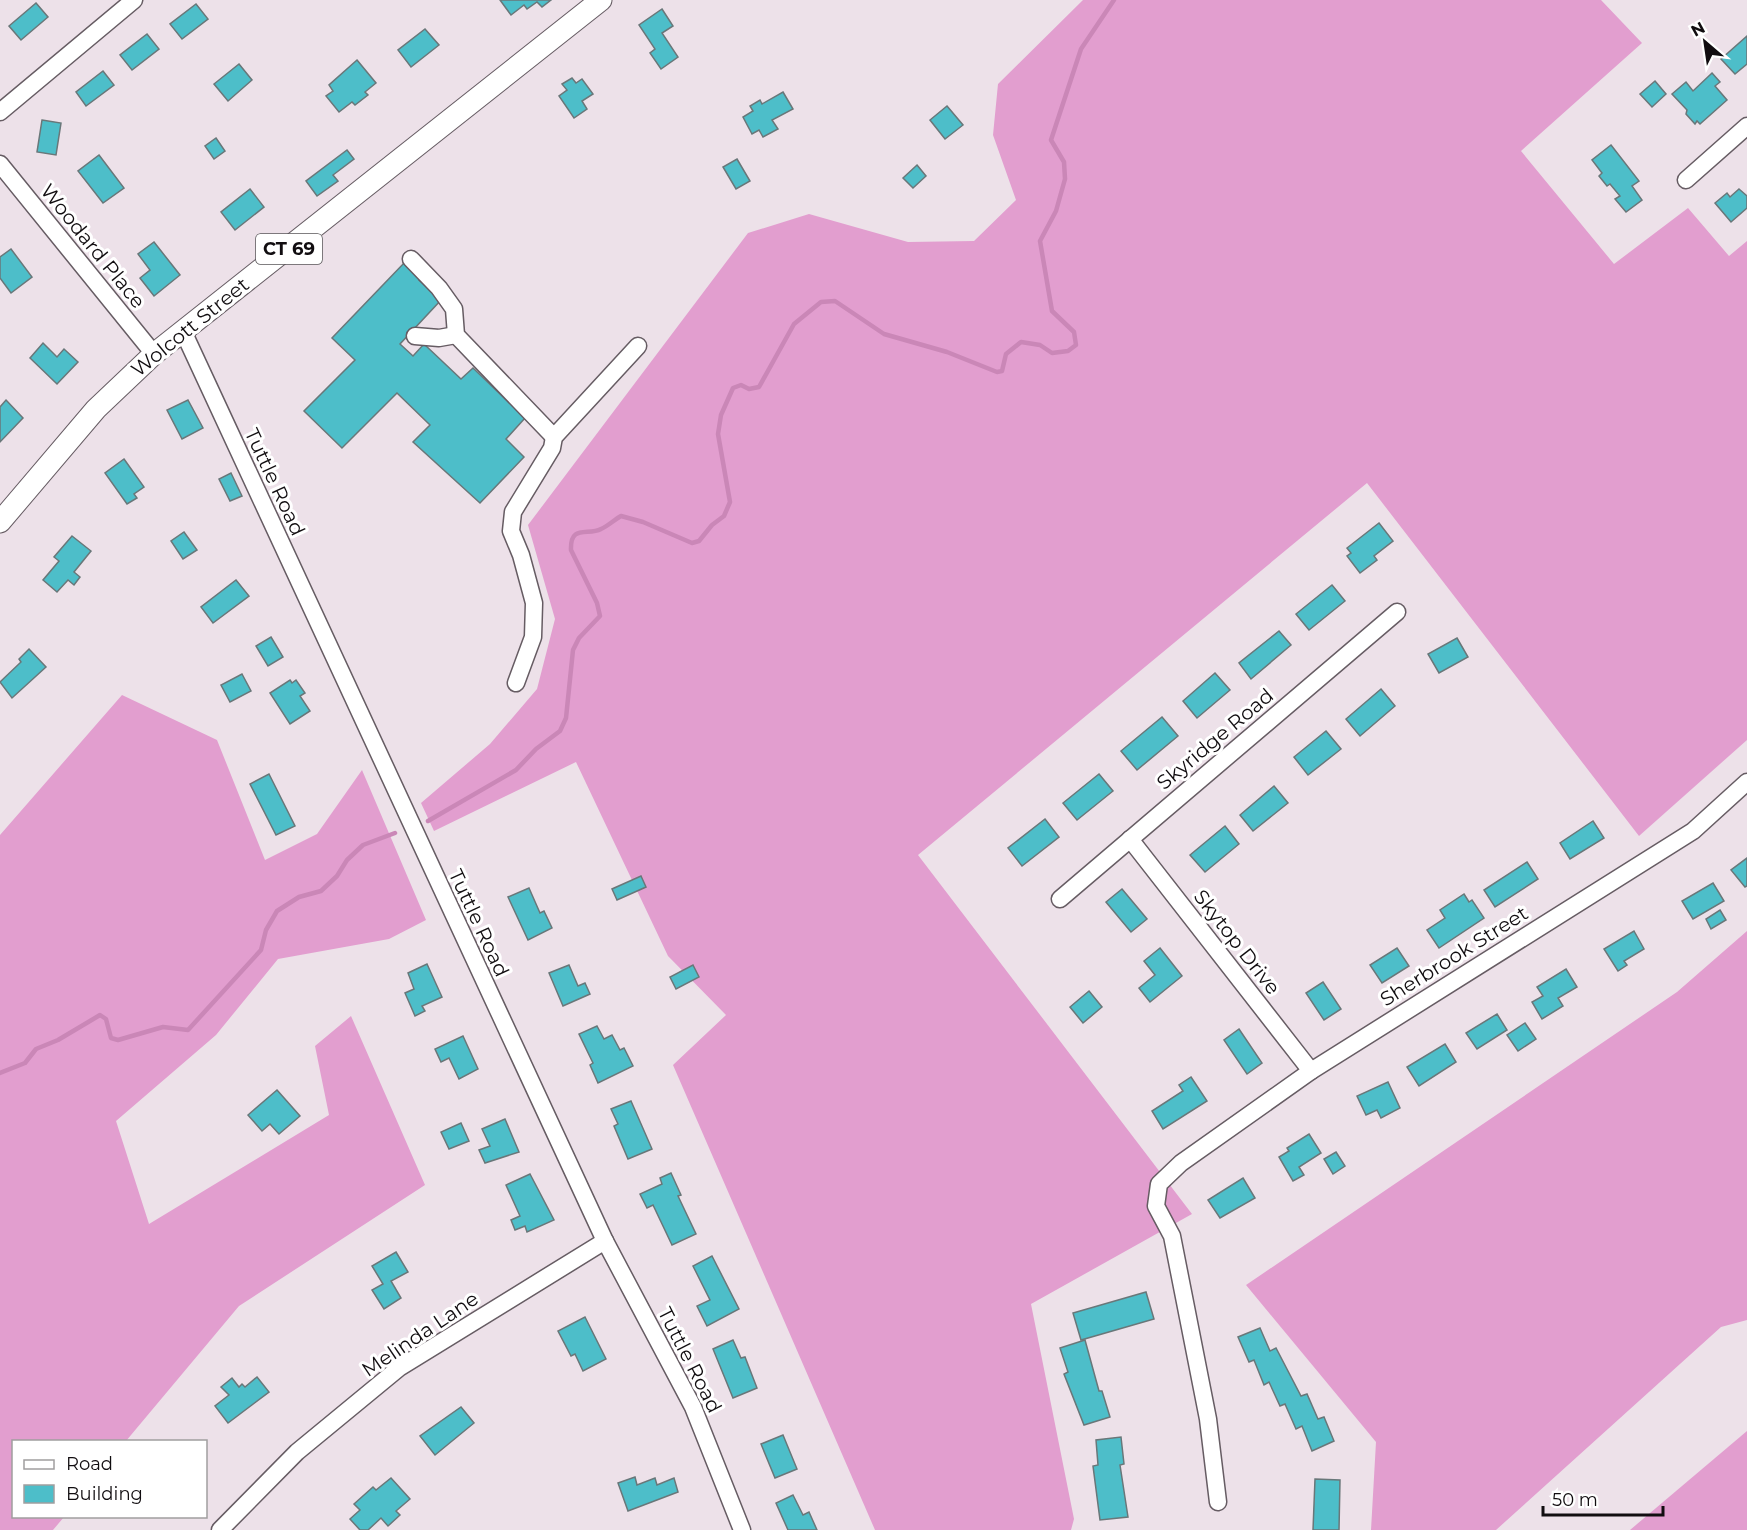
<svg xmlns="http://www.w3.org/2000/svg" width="1747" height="1530" viewBox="0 0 1747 1530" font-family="Montserrat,sans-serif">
	<rect width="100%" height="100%" fill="#ede1e9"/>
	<g fill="#e29ecf">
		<path d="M1083,0h518l41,43 -121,108 93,113 74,-56 41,48 18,-15v499l-108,96 -272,-353 -449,372 274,359 -161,90 43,215 -3,11h-196l-202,-465 53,-50 -58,-59 -92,-194 -142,69 -13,-28 69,-59 47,-55 18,-70 -27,-94 220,-292 61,-19 99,28 66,-1 42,-41 -23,-65 5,-51z"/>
		<path d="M122,695l95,45 48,120 52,-26 45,-64 64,150 -37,19 -111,20 -62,76 -100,86 33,103 180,-109 -14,-69 36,-30 74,169 -186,121 -113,135 -112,1v74l50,1 -11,13h-53v-695z"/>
		<path d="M1747,931v389l-26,7 -225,203h-125l5,-88 -130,-157 431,-293z"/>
		<path d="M1747,1431v99h-117z"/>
	</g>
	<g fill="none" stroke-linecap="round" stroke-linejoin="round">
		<g stroke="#ca87b7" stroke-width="4.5">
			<path d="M428,821l88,-51 20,-21 24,-18 6,-13 7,-68 6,-12 21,-22 -3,-13 -26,-53c-1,-26 17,-14 30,-21 7,-3 13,-9 20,-13l22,6 49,21 7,-2 13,-16 12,-9 6,-14 -12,-68 3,-19 12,-27 8,-3 8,4 10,-2 35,-63 27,-22 14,-1 49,33 63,18 50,20 5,-1 4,-17 15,-12 19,3 12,8 16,-2 8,-6 -2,-13 -22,-21 -12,-70 16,-30 9,-32 -1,-17 -13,-22 30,-91 33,-49"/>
			<path d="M0,1073l25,-10 11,-14 22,-9 42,-25 6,4 5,19 7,2 45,-13 25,3 73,-80 5,-20 11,-19 22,-14 22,-6 16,-15 10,-16 16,-15 32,-12"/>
		</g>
	</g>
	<g fill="#4dbec9" stroke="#697779" stroke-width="1.5">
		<path d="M500,0h51l-9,7 -5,-5 -10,7 -3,-4 -13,10z"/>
		<path d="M36,3l12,14 -27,23 -12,-14z"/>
		<path d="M196,4l12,15 -26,20 -12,-15z"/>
		<path d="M662,9l11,17 -11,7 16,24 -17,12 -11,-16 5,-4 -16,-24z"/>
		<path d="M425,29l14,16 -28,22 -13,-17z"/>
		<path d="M147,34l12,15 -27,21 -12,-15z"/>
		<path d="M1747,36v28l-12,10 -14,-15z"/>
		<path d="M357,60l19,23 -11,9 3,3 -13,10 -3,-3 -13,10 -13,-16 7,-5 -4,-6z"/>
		<path d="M239,64l13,16 -24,21 -14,-17z"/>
		<path d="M103,71l11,14 -28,21 -10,-14z"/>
		<path d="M1712,73l8,9 -5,4 12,14 -27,24 -3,-3 -2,3 -9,-10 1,-4 -15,-16 14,-12 7,9z"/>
		<path d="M572,78l4,5 6,-4 11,15 -11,7 5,8 -13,9 -15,-22 8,-6 -5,-6z"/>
		<path d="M1655,81l11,13 -14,13 -12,-13z"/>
		<path d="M783,92l10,17 -21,11 6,9 -15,8 -4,-7 -7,4 -9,-17 10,-6 -3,-5 10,-6 2,4z"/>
		<path d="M947,106l16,19 -18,14 -15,-19z"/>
		<path d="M42,120l19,3 -5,32 -19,-3z"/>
		<path d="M216,138l9,13 -11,8 -9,-13z"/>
		<path d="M1611,145l28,36 -7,5 10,14 -16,12 -11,-13 5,-3 -10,-12 -3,2 -8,-10 3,-3 -10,-13z"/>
		<path d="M347,150l7,9 -21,16 5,6 -21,15 -11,-15z"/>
		<path d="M99,155l25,33 -21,15 -25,-32z"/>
		<path d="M737,159l13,22 -14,8 -13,-22z"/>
		<path d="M917,165l9,11 -13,12 -10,-10z"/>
		<path d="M250,189l14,18 -29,23 -14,-18z"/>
		<path d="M1739,189l8,7v12l-16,14 -16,-19 12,-10 3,4z"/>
		<path d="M154,242l26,33 -26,21 -14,-18 10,-8 -12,-16z"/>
		<path d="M11,249l21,28 -21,16 -11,-15v-21z"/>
		<path d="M405,262l17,16 -3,2 22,20 -41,44 13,12 11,-12 37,35 12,-11 52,50 -19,21 18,18 -44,46 -67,-61 17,-17 -33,-32 -55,55 -38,-37 51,-51 -23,-22z"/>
		<path d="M43,343l14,14 7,-8 14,13 -21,22 -27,-26z"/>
		<path d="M6,400l17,18 -23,24v-35z"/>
		<path d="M188,400l15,28 -21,11 -15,-29z"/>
		<path d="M124,459l20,28 -10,7 3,4 -10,6 -22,-31z"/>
		<path d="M231,473l11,23 -12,5 -11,-22z"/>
		<path d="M1379,523l14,18 -19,15 3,4 -17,13 -13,-17 4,-3 -4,-5z"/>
		<path d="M184,532l13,18 -14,9 -12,-18z"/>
		<path d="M72,536l19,15 -17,21 6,5 -6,8 -6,-5 -11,12 -14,-12 16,-19 -5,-4z"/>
		<path d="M236,580l13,16 -36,27 -12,-16z"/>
		<path d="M1332,585l13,16 -36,29 -13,-16z"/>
		<path d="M1279,631l12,14 -40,34 -12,-16z"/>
		<path d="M271,637l12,20 -15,9 -12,-20z"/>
		<path d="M1457,638l11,19 -29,16 -11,-19z"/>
		<path d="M29,649l17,18 -34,31 -12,-16 21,-20 -2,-3z"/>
		<path d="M1215,673l15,17 -33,28 -14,-17z"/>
		<path d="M242,674l9,17 -21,11 -9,-17z"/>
		<path d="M290,680l2,3 4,-3 9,13 -5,3 10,15 -20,13 -20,-31z"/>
		<path d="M1381,689l14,17 -35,30 -14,-17z"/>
		<path d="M1162,717l16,19 -41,34 -16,-19z"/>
		<path d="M1326,731l15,18 -33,26 -14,-18z"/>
		<path d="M269,774l26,52 -19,9 -26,-51z"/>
		<path d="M1099,774l14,17 -36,29 -14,-17z"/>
		<path d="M1274,786l14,17 -35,28 -13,-16z"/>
		<path d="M1045,819l14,18 -37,29 -14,-18z"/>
		<path d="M1593,821l11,17 -34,21 -10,-16z"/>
		<path d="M1225,826l14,18 -34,28 -15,-17z"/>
		<path d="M1747,858v28l-2,1 -14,-17z"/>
		<path d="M1527,862l11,17 -43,28 -11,-17z"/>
		<path d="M641,876l5,11 -29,13 -5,-11z"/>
		<path d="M1713,883l11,18 -31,18 -11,-18z"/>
		<path d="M529,888l11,25 4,-2 8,17 -24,12 -20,-43z"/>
		<path d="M1122,889l25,30 -16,13 -25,-30z"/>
		<path d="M1464,894l5,8 3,-2 12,18 -45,30 -12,-18 18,-12 -5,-8z"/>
		<path d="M1720,910l6,10 -15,9 -5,-10z"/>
		<path d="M1634,931l10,18 -20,12 3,4 -9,6 -14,-22z"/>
		<path d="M1160,948l22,28 -32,26 -11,-14 16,-13 -11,-14z"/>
		<path d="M1397,948l12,18 -27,17 -12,-18z"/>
		<path d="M427,964l15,33 -20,9 3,5 -10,5 -10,-23 9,-4 -6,-16z"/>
		<path d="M569,965l9,21 7,-3 5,11 -27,12 -14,-33z"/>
		<path d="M693,965l6,12 -23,12 -6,-12z"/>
		<path d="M1566,969l11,18 -19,11 5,8 -21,13 -10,-17 11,-6 -6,-9z"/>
		<path d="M1323,982l18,27 -17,11 -18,-27z"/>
		<path d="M1089,991l13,16 -19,16 -13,-16z"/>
		<path d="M1497,1014l10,16 -30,19 -11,-16z"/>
		<path d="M1525,1023l11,16 -18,12 -11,-16z"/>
		<path d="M597,1026l7,13 8,-4 8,15 4,-2 9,18 -35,17 -8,-18 3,-2 -14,-29z"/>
		<path d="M1239,1029l23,34 -15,11 -23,-34z"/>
		<path d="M463,1036l15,33 -19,10 -10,-21 -8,4 -6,-13z"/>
		<path d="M1445,1044l11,18 -37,24 -12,-19z"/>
		<path d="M1191,1077l16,24 -44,28 -11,-18 31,-20 -4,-6z"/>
		<path d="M1388,1082l12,26 -19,10 -4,-8 -11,5 -9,-19z"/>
		<path d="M277,1090l23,26 -21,18 -9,-10 -8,7 -14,-16z"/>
		<path d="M631,1101l21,48 -24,10 -14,-33 4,-2 -7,-15z"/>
		<path d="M505,1119l14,33 -34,11 -6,-13 11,-4 -8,-17z"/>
		<path d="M461,1123l8,18 -20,8 -8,-17z"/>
		<path d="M1309,1134l12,19 -22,14 5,8 -11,6 -14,-24 10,-6 -2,-3z"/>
		<path d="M1336,1152l9,14 -12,8 -9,-15z"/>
		<path d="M671,1173l10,22 -3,1 18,38 -24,11 -19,-40 -6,3 -7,-14 22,-10 -2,-6z"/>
		<path d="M530,1174l24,46 -27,12 -2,-6 -10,4 -4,-10 9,-4 -14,-31z"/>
		<path d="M1243,1178l12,20 -35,20 -12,-18z"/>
		<path d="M396,1252l12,20 -17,9 10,17 -17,11 -12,-19 11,-6 -11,-18z"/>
		<path d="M712,1256l27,53 -32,17 -10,-20 13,-6 -17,-34z"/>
		<path d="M1146,1292l8,27 -73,21 -8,-27z"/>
		<path d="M585,1317l21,42 -23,12 -8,-17 -4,2 -13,-25z"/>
		<path d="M1260,1328l10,23 6,-3 25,48 6,-2 11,25 6,-2 10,24 -22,10 -10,-25 -6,3 -11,-25 -5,2 -11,-24 -5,3 -10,-25 -5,2 -11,-25z"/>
		<path d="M733,1340l8,18 4,-1 12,31 -24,10 -20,-49z"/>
		<path d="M1085,1340l14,51h3l8,26 -26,8 -20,-51 4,-2 -8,-24z"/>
		<path d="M257,1377l12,15 -41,31 -13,-17 14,-11 -8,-8 11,-9 7,9 3,-3 3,3z"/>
		<path d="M461,1407l13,16 -39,32 -15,-19z"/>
		<path d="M783,1435l14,34 -22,9 -14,-34z"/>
		<path d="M1121,1437l3,27 -4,1 8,52 -28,3 -7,-54 5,-1 -2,-25z"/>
		<path d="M635,1477l2,8 18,-7 2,7 17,-7 4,14 -50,19 -10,-28z"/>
		<path d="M391,1478l19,21 -14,12 4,4 -12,11 -7,-8 -13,12h-8l-10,-11 10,-9 -6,-6 19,-17 3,3z"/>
		<path d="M1315,1479l25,1 -1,50h-26z"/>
		<path d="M793,1495l10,20 6,-3 8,18h-29l-12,-27z"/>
	</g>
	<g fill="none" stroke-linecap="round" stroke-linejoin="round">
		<g stroke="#665c63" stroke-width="19">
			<g id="minor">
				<path d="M0,112l134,-112"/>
				<path d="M0,164l154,190"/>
				<path d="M1686,180l61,-54"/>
				<path d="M411,259l28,29 15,21 2,26 98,102"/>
				<path d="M183,331l422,910 88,166 49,123"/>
				<path d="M415,336l24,2 17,-3"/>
				<path d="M516,683l17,-46 1,-34 -13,-48 -10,-24 2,-19 39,-64 2,-11 84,-91"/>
				<path d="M1130,839l181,232"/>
				<path d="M1060,899l337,-287"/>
				<path d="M1218,1502l-10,-83 -36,-183 -16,-30 3,-22 22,-21 130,-92 382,-240 54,-49"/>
				<path d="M220,1530l77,-78 102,-84 206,-127"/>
			</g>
		</g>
		<g stroke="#665c63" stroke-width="23">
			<path id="major" d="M0,522l96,-113 58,-55 447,-354"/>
		</g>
		<use href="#minor" stroke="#fff" stroke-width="16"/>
		<use href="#major" stroke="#fff" stroke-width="21"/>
	</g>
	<g text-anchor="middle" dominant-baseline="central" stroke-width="6" stroke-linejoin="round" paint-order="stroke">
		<rect fill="#fff" stroke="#585658" stroke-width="1.5" x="256" y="234" width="66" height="30" rx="4.5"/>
		<g font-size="18" font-weight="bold" fill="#110d10">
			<text x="289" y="249">CT 69</text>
		</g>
		<g font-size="20" fill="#110d10" stroke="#fff">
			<text transform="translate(93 246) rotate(51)">Woodard Place</text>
			<text transform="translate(190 327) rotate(-39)">Wolcott Street</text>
			<text transform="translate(275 482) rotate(65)">Tuttle Road</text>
			<text transform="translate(1215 739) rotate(-40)">Skyridge Road</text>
			<text transform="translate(479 923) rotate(65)">Tuttle Road</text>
			<text transform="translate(1237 942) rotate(52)">Skytop Drive</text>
			<text transform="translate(1454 956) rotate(-32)">Sherbrook Street</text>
			<text transform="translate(420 1334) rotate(-34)">Melinda Lane</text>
			<text transform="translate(690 1360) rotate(63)">Tuttle Road</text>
		</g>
	</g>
	<rect x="12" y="1440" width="195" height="78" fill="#ffffff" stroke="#a09e9f" stroke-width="1.5"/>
	<rect x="24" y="1460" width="30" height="9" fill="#ffffff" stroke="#a09e9f" stroke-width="1.5"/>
	<text x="66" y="1470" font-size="18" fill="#110d10">Road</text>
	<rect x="24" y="1485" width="30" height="18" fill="#4dbec9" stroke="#a09e9f" stroke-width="1.5"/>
	<text x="66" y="1500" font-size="18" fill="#110d10">Building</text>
	<g transform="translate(1705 42) rotate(331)" stroke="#ffffff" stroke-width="4.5" paint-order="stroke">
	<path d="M0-4.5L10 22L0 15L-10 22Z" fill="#110d10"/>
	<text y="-9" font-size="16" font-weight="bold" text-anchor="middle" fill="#110d10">N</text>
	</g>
	<path d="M1543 1506v9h120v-9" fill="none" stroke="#110d10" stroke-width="3"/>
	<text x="1552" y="1506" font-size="18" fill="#110d10" stroke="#ffffff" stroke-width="4.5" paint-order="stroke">50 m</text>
</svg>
